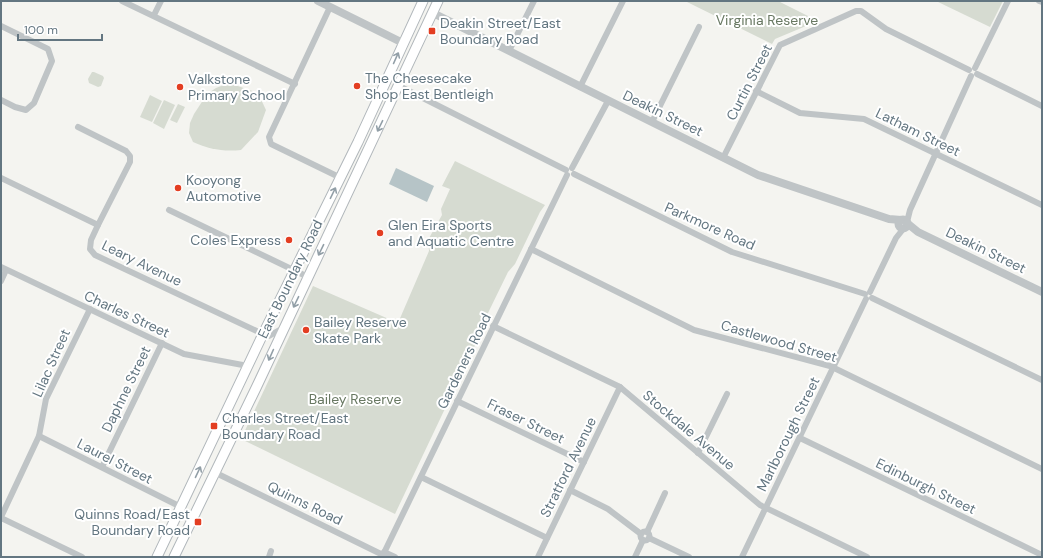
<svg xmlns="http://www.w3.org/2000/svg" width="1043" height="558" viewBox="0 0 1043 558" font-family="'DM Sans',sans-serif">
	<rect width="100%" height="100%" fill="#f4f4f0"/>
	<g fill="#d6dbd1">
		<path d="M685,1h93l40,20 -43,18 -3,5z"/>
		<path d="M936,1h67l-13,26z"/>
		<path d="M92,72h2l9,4 1,2 -3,8 -3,1 -9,-4 -1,-4z"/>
		<path d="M226,84h6l26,9 8,17 -8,22 -17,18c-18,2 -32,-1 -48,-8l-4,-9 1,-10 4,-9 13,-20 9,-6z"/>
		<path d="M150,95l12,6 -10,21 -12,-5z"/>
		<path d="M164,100l11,5 -11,24 -11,-6z"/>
		<path d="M178,104l7,3 -8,16 -7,-3z"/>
		<path d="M455,161l90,44 -5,7 -25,52 -7,8 -20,41v5l-93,196 -154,-75 72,-153 85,37 31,-72 -1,-11 14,-25 -1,-6 9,-20 -8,-3z"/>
	</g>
	<path fill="#b6c4c7" d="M396,168l38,18 -7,16 -38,-18z"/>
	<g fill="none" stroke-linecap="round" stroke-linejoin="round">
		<g stroke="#b1b7bb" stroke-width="11">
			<g id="secondary">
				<path d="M157,557l106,-223 95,-192 65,-141"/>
				<path d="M174,557l82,-169 182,-387"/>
			</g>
		</g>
		<g stroke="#bfc4c6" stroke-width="6">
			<path d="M122,1l173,83"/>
			<path d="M1039,1l3,1"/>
			<path d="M330,7l-61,130 2,7 70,34"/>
			<path d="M154,15l7,-14"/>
			<path d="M1,26l47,23 4,12 -18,42 -8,7 -11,-3 -14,-7"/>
			<path d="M509,51l25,-50"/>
			<path d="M975,68l33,-67"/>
			<path d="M977,74l65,32"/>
			<path d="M399,86l167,84"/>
			<path d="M580,87l43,-86"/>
			<path d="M756,91l44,22 64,6 178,86"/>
			<path d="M652,122l47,-95"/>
			<path d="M78,127l48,24 4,5v6l-32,63"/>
			<path d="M723,158l57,-113 76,-34h5l25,18 83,41"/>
			<path d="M572,168l36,-67"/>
			<path d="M574,174l158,78 133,42"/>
			<path d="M1,178l97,47 -7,15 -1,9 5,6 168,79 6,2 14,-8"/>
			<path d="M169,210l139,67"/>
			<path d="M907,222l3,-12 61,-134"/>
			<path d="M531,249l163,81 136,36 212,103"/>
			<path d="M1,267l183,87 64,12"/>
			<path d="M1,281l5,-11"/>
			<path d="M870,292l26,-54 8,-10"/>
			<path d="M872,298l170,82"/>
			<path d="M493,326l127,61 140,118 107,52"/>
			<path d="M457,401l127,61"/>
			<path d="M39,436l142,71"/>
			<path d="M800,438l242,117"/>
			<path d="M698,453l29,-59"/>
			<path d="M102,467l60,-124"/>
			<path d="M216,473l167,82"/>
			<path d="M421,477l126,61"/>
			<path d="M570,490l38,19 33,25"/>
			<path d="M1,517l38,-81 7,-37 44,-90"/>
			<path d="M1,518l81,39"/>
			<circle cx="645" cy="536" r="4.5"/>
			<path d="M647,532l18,-39"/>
			<path d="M649,538l40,19"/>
			<path d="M384,552l11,5"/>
			<path d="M269,557l2,-6"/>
			<path d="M382,557l185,-382"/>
			<path d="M538,557l82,-170"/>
			<path d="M635,557l8,-17"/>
			<path d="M742,557l124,-258"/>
		</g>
		<g stroke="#bfc4c6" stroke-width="8">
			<path d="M318,1l85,42"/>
			<path d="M433,13l325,162 131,44 12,1"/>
			<circle cx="903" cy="224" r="4.5"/>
			<path d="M907,223l11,9 124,60"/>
		</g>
		<use href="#secondary" stroke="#fff" stroke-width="9"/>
	</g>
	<defs><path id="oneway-shaft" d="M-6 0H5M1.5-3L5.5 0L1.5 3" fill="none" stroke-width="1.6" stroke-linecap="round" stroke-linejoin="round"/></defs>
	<g stroke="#929fa7">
		<use href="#oneway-shaft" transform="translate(396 58) rotate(-66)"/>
		<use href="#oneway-shaft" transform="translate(380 126) rotate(116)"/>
		<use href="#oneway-shaft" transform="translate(333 193) rotate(-64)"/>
		<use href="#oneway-shaft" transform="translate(321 250) rotate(116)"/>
		<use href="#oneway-shaft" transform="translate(296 302) rotate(116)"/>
		<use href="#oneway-shaft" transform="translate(271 355) rotate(114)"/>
		<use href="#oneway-shaft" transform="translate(198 472) rotate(-65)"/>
	</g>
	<g fill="#e33e22" stroke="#fff" stroke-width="1.5">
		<rect x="428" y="27" width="8" height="8" rx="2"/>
		<circle cx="357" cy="86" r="4"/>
		<circle cx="180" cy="87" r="4"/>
		<circle cx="178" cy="188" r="4"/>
		<circle cx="380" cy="233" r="4"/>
		<circle cx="289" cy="240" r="4"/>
		<circle cx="306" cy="330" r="4"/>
		<rect x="210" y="422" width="8" height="8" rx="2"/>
		<rect x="194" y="518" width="8" height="8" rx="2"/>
	</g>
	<g text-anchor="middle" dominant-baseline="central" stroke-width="4" stroke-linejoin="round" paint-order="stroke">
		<g font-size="14" fill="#687862" stroke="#fff">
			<text x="767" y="20">Virginia Reserve</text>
			<text x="355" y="399">Bailey Reserve</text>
		</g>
		<g font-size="14" fill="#637681" stroke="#fff" text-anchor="start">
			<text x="440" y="23">Deakin Street/East<tspan x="440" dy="16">Boundary Road</tspan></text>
			<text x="365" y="78">The Cheesecake<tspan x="365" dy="16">Shop East Bentleigh</tspan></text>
			<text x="188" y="79">Valkstone<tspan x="188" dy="16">Primary School</tspan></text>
			<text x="186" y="180">Kooyong<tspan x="186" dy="16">Automotive</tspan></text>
			<text x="388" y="225">Glen Eira Sports<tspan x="388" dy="16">and Aquatic Centre</tspan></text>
			<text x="281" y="240" text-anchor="end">Coles Express</text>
			<text x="314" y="322">Bailey Reserve<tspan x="314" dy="16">Skate Park</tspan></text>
			<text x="222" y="418">Charles Street/East<tspan x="222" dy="16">Boundary Road</tspan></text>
			<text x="190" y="514" text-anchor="end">Quinns Road/East<tspan x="190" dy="16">Boundary Road</tspan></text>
		</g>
		<g font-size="14" fill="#637681" stroke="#fff">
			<text transform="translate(749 82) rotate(-63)">Curtin Street</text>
			<text transform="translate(663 113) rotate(26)">Deakin Street</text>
			<text transform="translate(918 132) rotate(26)">Latham Street</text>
			<text transform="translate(710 226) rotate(24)">Parkmore Road</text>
			<text transform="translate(986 250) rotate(26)">Deakin Street</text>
			<text transform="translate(142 263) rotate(26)">Leary Avenue</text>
			<text transform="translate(290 279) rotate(-64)">East Boundary Road</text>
			<text transform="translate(127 314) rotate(25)">Charles Street</text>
			<text transform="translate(779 341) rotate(16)">Castlewood Street</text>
			<text transform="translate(464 361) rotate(-64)">Gardeners Road</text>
			<text transform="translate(51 363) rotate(-66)">Lilac Street</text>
			<text transform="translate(126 389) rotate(-64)">Daphne Street</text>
			<text transform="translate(526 421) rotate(26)">Fraser Street</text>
			<text transform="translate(689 430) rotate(40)">Stockdale Avenue</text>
			<text transform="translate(788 434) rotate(-64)">Marlborough Street</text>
			<text transform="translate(115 461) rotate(27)">Laurel Street</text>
			<text transform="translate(568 467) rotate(-64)">Stratford Avenue</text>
			<text transform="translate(926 486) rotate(26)">Edinburgh Street</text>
			<text transform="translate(305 503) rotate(26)">Quinns Road</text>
		</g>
	</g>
	<rect width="1043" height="558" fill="none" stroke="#637681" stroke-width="4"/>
	<path d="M18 34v6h84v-6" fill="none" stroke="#637681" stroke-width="2"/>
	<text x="24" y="34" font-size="12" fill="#637681" stroke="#ffffff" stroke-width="3" paint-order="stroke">100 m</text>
</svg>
